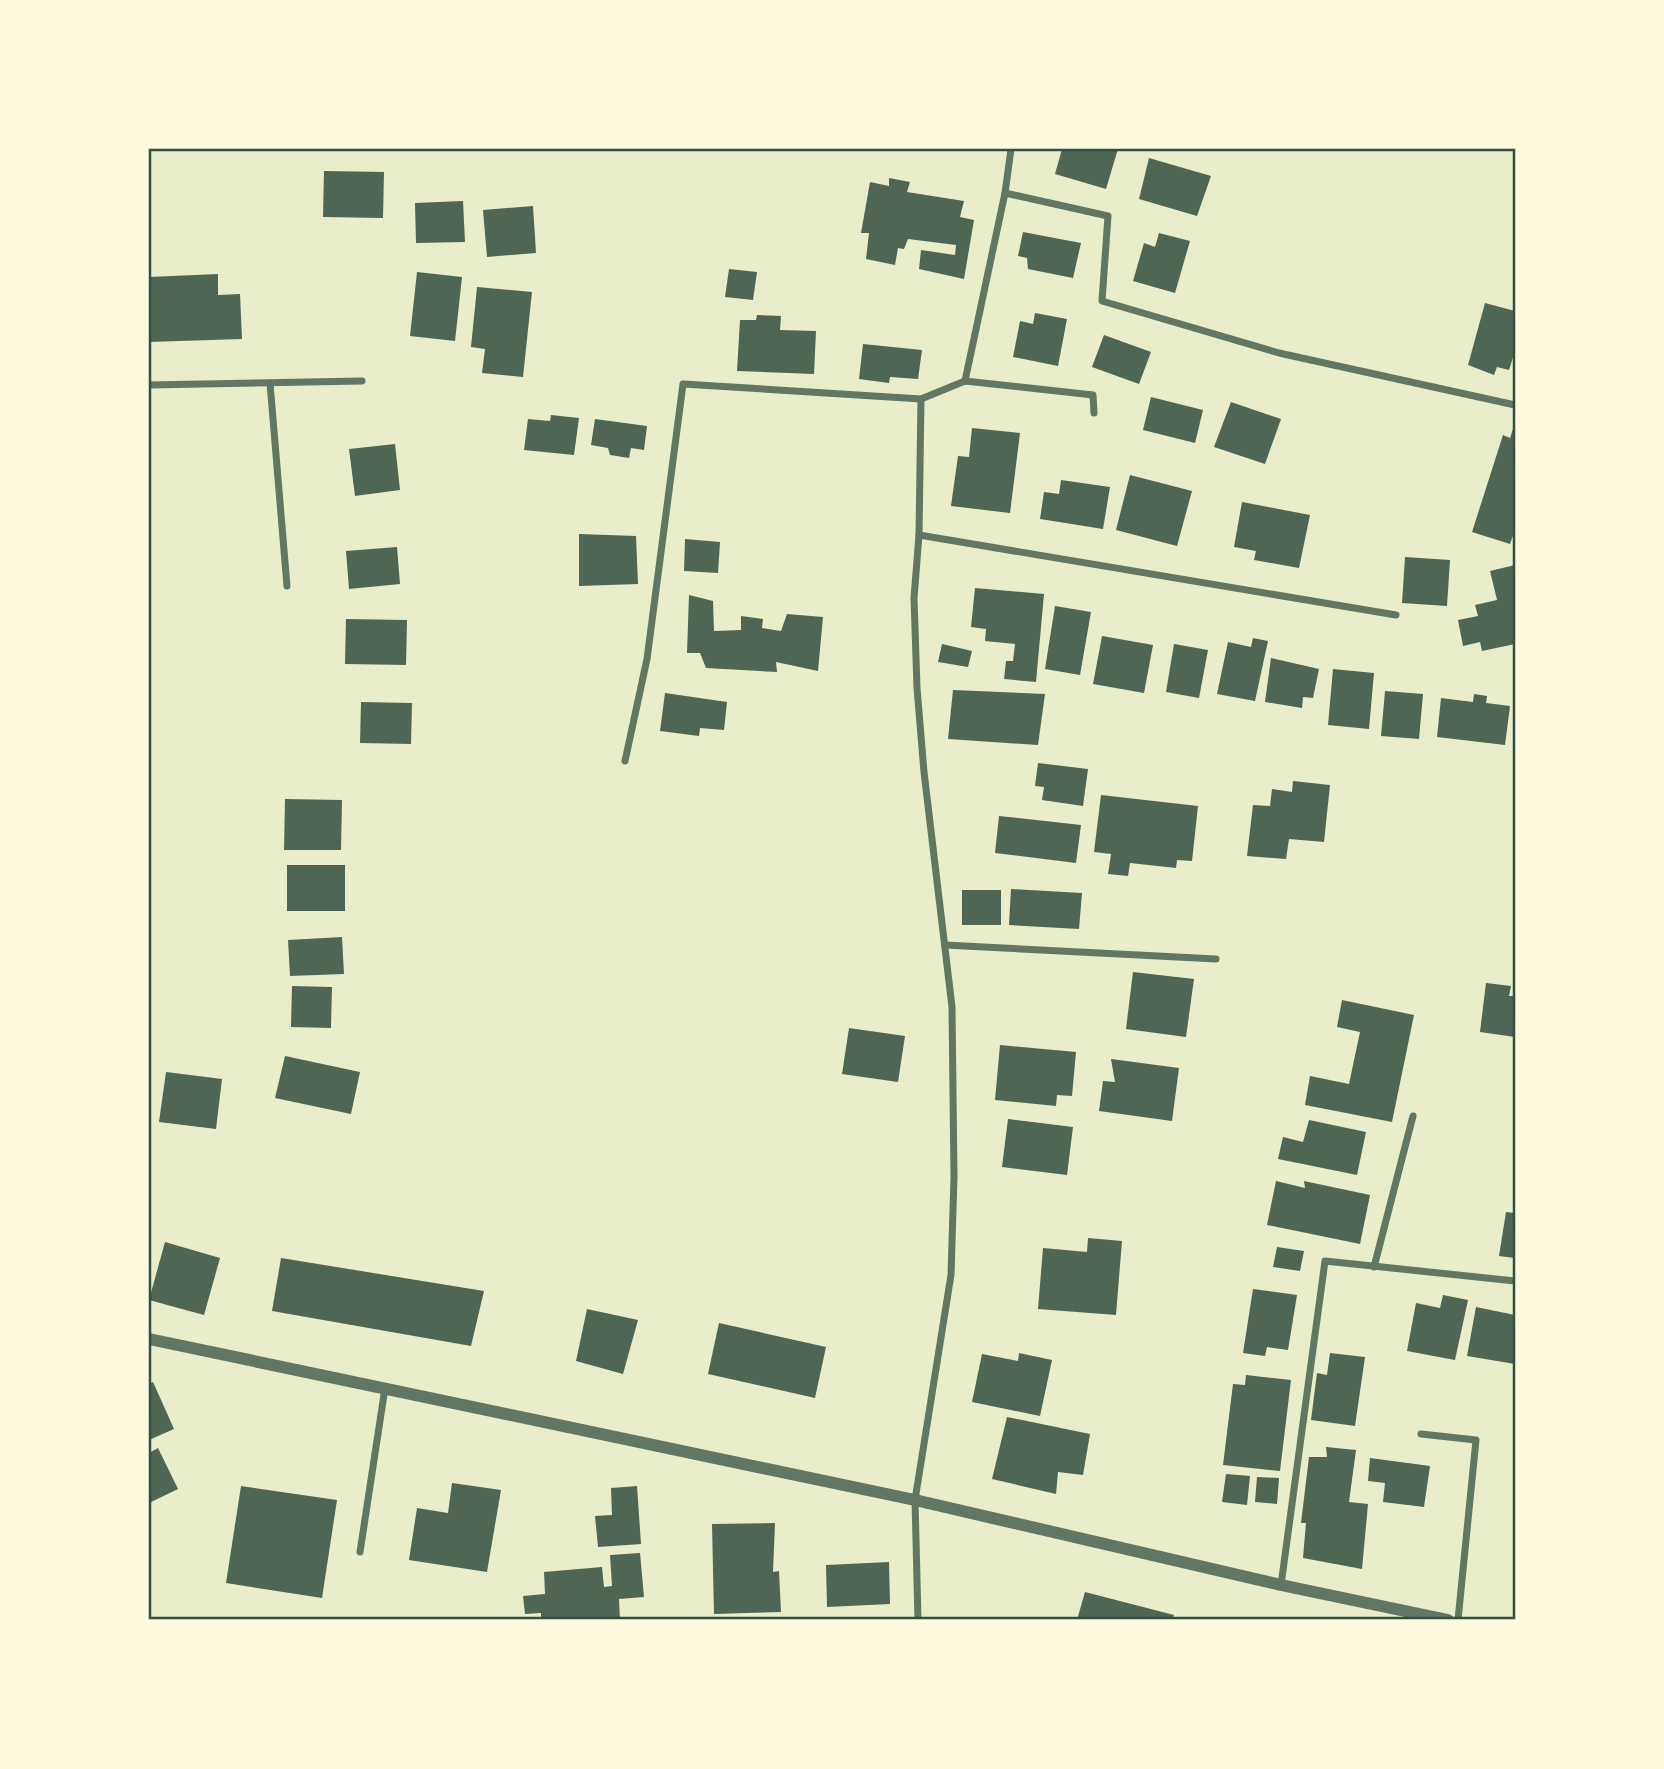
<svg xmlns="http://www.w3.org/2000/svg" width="1664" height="1769" viewBox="0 0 1664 1769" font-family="'Fira Sans Condensed',sans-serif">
	<rect width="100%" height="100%" fill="#e9edc9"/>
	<g fill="#4f6655">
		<path d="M1062,149h56l-12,40 -51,-15z"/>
		<path d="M1149,158l62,18 -14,40 -58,-17z"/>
		<path d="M324,171l60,1 -1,46 -60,-1z"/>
		<path d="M889,178l21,4 -3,10 57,9 -4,16 14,3 -10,59 -45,-10 2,-19 34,5 1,-10 -48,-6 -4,10 -6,-1 -3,17 -29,-6 3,-26h-8l9,-51 19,4z"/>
		<path d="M463,201l2,41 -49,1 -1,-40z"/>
		<path d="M533,206l3,47 -49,4 -4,-47z"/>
		<path d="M1023,232l58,11 -8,35 -45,-9 -1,-11 -9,-2z"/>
		<path d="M1159,233l31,8 -15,52 -42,-12 11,-38 11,4z"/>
		<path d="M729,269l28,3 -4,28 -28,-3z"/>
		<path d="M417,272l45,5 -7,64 -45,-5z"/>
		<path d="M218,274v21l22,-1 2,45 -93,3v-65z"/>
		<path d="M477,287l55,5 -9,85 -41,-4 3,-24 -14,-2z"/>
		<path d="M1485,303l30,8v40l-6,19 -12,-3 -3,8 -26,-10z"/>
		<path d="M1035,313l32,6 -9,47 -45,-9 7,-36 13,3z"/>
		<path d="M757,315l24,1 -1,14 36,1 -2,43 -77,-3 3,-51h16z"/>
		<path d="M1104,335l47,17 -12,32 -47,-17z"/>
		<path d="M863,344l59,6 -4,29 -28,-2 -1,6 -30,-4z"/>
		<path d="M1151,397l52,13 -8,33 -52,-13z"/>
		<path d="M1231,402l50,17 -16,45 -51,-17z"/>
		<path d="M551,415l28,3 -5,37 -50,-5 4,-31 22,2z"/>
		<path d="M595,419l52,7 -3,24 -13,-2 -2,10 -19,-3 -2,-7 -17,-3z"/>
		<path d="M1515,423v111l-1,-1 -4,11 -38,-12 31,-97 7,3z"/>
		<path d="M972,428l48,5 -10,80 -59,-7 7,-50 11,1z"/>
		<path d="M395,444l5,46 -45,6 -6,-47z"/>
		<path d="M1130,475l62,16 -15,55 -61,-16z"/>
		<path d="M1061,480l49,7 -7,42 -63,-10 4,-27 15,2z"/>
		<path d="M1242,502l68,13 -11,53 -45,-8 2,-9 -22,-4z"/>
		<path d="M579,534l57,2 2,48 -59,2z"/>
		<path d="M685,539l35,3 -2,31 -34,-2z"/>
		<path d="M397,547l3,37 -51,5 -3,-38z"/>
		<path d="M1405,557l45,3 -3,46 -45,-3z"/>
		<path d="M1515,565v79l-33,7 -2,-9 -17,4 -5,-26 20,-4 -3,-11 22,-5 -7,-29z"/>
		<path d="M975,588l69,6 -8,88 -32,-3 2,-18h7l2,-17 -30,-3 1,-12 -15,-2z"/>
		<path d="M689,595l24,6 1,30 27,-1v-14l22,3 -1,9 19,3 6,-17 36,3 -5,54 -42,-9 1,10 -71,-4 -6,-15h-13z"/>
		<path d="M1055,606l36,6 -11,63 -35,-6z"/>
		<path d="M346,619l61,1 -1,45 -61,-1z"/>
		<path d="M1102,636l51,9 -9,48 -51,-9z"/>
		<path d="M1253,638l15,3 -13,60 -38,-7 11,-52 23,5z"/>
		<path d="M942,644l30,7 -4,16 -30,-5z"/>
		<path d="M1174,644l34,6 -9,48 -33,-6z"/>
		<path d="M1271,658l48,11 -6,29 -10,-1 -1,11 -37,-6z"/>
		<path d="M1333,669l41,4 -5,56 -41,-4z"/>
		<path d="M953,690l92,4 -7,51 -90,-6z"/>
		<path d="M1385,691l38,3 -4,45 -38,-3z"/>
		<path d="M665,693l62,9 -3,28 -24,-2 -1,8 -39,-5z"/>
		<path d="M1474,694l13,2 -1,7 24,3 -5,39 -68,-8 4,-39 32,4z"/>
		<path d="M361,702l51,1 -1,41 -51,-1z"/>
		<path d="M1038,763l50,6 -5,37 -41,-6 2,-13 -9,-1z"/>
		<path d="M1293,781l37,4 -6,57 -35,-3 -3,20 -39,-3 6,-51 17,1 2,-17 20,3z"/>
		<path d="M1101,795l97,11 -6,55 -15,-1 -1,8 -46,-5 -2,13 -20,-2 3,-20 -17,-2z"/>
		<path d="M285,799l57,1 -1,50h-57z"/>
		<path d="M999,816l82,9 -5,38 -81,-10z"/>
		<rect x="287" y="865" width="58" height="46"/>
		<path d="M1011,889l71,4 -3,36 -70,-4z"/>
		<rect x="962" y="890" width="39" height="35"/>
		<path d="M342,937l2,37 -54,2 -2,-36z"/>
		<path d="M1133,972l61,7 -8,58 -60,-8z"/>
		<path d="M1486,983l25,3 -2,10h6v41l-35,-5z"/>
		<path d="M292,986l40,1 -1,41 -40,-1z"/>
		<path d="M1342,1000l72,15 -22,107 -87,-17 5,-29 39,8 11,-52 -23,-5z"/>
		<path d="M849,1028l56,8 -7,46 -56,-8z"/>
		<path d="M1000,1045l76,7 -4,44 -15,-1 -1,11 -61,-6z"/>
		<path d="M285,1056l75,16 -9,42 -76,-16z"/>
		<path d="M1111,1059l68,9 -7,53 -73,-10 4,-30 12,1z"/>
		<path d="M166,1072l56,7 -6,50 -57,-7z"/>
		<path d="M1008,1119l65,8 -6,48 -65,-8z"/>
		<path d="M1309,1120l57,12 -9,43 -79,-16 5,-22 20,5z"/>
		<path d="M1276,1181l29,7 -1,-7 66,14 -10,49 -93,-19z"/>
		<path d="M1506,1212l9,1v45l-16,-2z"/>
		<path d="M1088,1238l34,3 -6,74 -78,-6 5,-61 44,4z"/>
		<path d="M165,1242l55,16 -16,57 -55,-15z"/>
		<path d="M1277,1247l27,4 -4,20 -27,-4z"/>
		<path d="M281,1258l203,33 -13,55 -199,-35z"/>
		<path d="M1253,1289l44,6 -9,55 -21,-3 -2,9 -22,-3z"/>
		<path d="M1443,1295l25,5 -13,60 -48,-9 9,-48 24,5z"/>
		<path d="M1476,1307l39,8v49l-48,-8z"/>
		<path d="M587,1309l51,11 -15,54 -47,-13z"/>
		<path d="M719,1323l107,24 -11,51 -107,-24z"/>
		<path d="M1019,1353l33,7 -12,56 -68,-14 10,-48 36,7z"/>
		<path d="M1330,1353l35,4 -10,69 -44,-6 6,-47 10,2z"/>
		<path d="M1246,1375l45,5 -11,91 -57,-6 10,-81 12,1z"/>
		<path d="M153,1382l21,47 -25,11v-56z"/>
		<path d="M1007,1417l83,17 -7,41 -25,-3 -2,22 -64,-15z"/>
		<path d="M1326,1447l30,3 -7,52 19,2 -6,65 -59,-11 3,-35h-5l8,-66h18z"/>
		<path d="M158,1448l20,41 -29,14v-50z"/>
		<path d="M1370,1458l60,8 -6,41 -41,-5 2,-19 -17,-2z"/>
		<path d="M1226,1474l24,2 -3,29 -25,-3z"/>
		<path d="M1257,1477l22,1 -2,26 -22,-2z"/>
		<path d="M452,1483l49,7 -14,82 -78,-12 8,-52 31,5z"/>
		<path d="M241,1486l96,14 -15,98 -96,-15z"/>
		<path d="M637,1486l4,58 -43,3 -3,-31 17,-1 -1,-27z"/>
		<path d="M775,1523l-2,49 6,-1 2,41 -67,2 -2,-90z"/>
		<path d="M640,1553l4,44 -25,2 1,21h-28v-3l-17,2v1h-34v-7l-16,1 -2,-18 22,-2 -1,-22 58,-5 2,20 8,-1 -2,-31z"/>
		<path d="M889,1562l1,42 -63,3 -1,-42z"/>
		<path d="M1085,1592l89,23 -1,5h-96z"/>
	</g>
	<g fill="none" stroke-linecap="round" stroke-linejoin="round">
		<g stroke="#617663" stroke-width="7">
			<path d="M1005,193l103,23 -6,85 177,52 236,52"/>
			<path d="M965,381l128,14 1,18"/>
			<path d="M270,383l17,203"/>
			<path d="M149,385l213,-4"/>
			<path d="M919,535l477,80"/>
			<path d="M625,761l22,-102 36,-275 238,15"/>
			<path d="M945,945l271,14"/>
			<path d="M1374,1267l39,-151"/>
			<path d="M1421,1434l55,6 -18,180"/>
			<path d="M360,1552l25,-164"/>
			<path d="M1281,1585l44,-324 190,20"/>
			<path d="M918,1620l-3,-120 36,-225 3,-98 -2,-170 -28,-235 -7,-84 -3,-90 5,-63 2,-136 44,-18 40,-188 6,-44"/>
		</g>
		<path stroke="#617663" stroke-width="12" d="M149,1339l766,161 366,85 167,35"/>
	</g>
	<rect width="1664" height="1769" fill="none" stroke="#fefae0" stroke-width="301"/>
	<rect x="150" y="150" width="1364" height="1468" fill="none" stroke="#344e41" stroke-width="2.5"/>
</svg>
